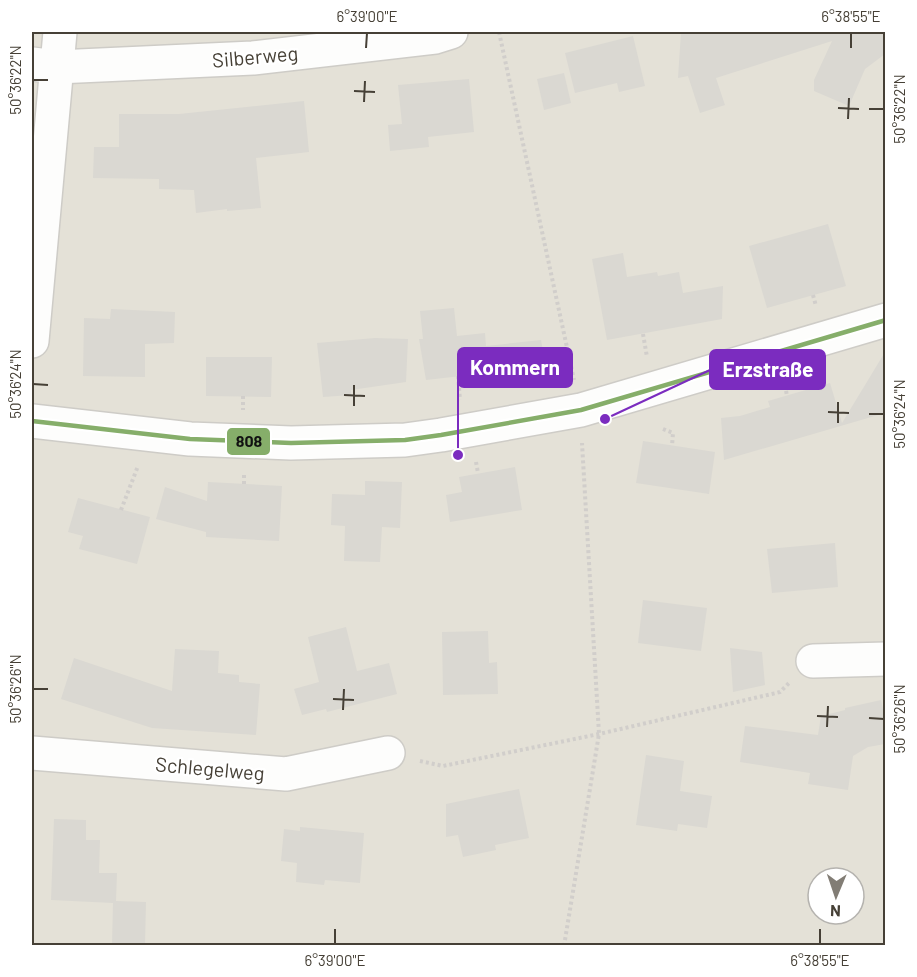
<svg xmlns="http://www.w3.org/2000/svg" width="917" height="977" viewBox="0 0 917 977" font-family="Barlow,sans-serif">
	<rect width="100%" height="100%" fill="#f0efea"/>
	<path fill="#e4e1d7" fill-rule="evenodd" d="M32,32h853v913h-853zM818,878h36v36h-36z"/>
	<g fill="#dad8d2">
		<path d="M681,32h204v22l-20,15 -16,37 -35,-15v-11l18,-39 -116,37 9,27 -25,8 -12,-37 -10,2z"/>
		<path d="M633,36l12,50 -26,6 -2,-9 -42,10 -10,-40z"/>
		<path d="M564,73l7,30 -27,7 -7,-31z"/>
		<path d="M469,79l5,53 -46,5 1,10 -39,4 -2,-26 14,-1 -4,-39z"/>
		<path d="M304,101l5,51 -53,6 5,50 -34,3v-2l-31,4 -2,-23 -35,-1v-10l-66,-1 1,-31h25v-33h60z"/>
		<path d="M828,224l18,62 -79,22 -18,-62z"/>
		<path d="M623,253l4,24 30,-5 1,4 21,-4 4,21 40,-7 -1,33 -115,21 -15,-81z"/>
		<path d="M454,308l3,28 28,-3 1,13 55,-6 6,32 -32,4v-6l-89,10 -7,-41h4l-3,-28z"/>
		<path d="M111,309l64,3 -1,31 -29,1v33l-62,-1 1,-58 26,1z"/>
		<path d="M375,338l33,1 -2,43 -55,8v5l-28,2 -6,-54z"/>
		<path d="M885,352v61l-161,47 -3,-42 19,-2 30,-9 -2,-6 62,-18 12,40z"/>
		<path d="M206,357h66l-1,40 -65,-1z"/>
		<path d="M643,441l72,11 -6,42 -73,-11z"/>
		<path d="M515,467l7,43 -72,12 -4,-27 16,-3 -3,-15z"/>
		<path d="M365,481l37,1 -2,46 -18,-1 -2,35 -36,-1 1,-35 -14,-1 1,-31 33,1z"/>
		<path d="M208,482l74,4 -3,55 -73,-4v-5l-50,-13 9,-32 42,14z"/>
		<path d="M78,498l72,19 -13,47 -58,-15 4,-13 -15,-4z"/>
		<path d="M835,543l3,44 -66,6 -5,-44z"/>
		<path d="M643,600l64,8 -6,43 -63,-8z"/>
		<path d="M346,627l11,44 32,-8 8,31 -70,18 -1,-3 -24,6 -8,-26 25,-7 -11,-45z"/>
		<path d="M488,631l1,32 8,-1 1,32 -55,1 -1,-63z"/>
		<path d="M730,648l32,4 3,33 -32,7z"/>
		<path d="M175,649l44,2 -1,22 21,2v7l21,2 -4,51 -104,-7 -91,-29 13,-41 98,33z"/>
		<path d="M881,700l4,19v25l-17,3 -15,9 -5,34 -40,-6 2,-11 -70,-11 5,-36 73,9 3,-19 24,-6v-2z"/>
		<path d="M646,755l38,6 -4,30 32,5 -5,32 -29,-4 -1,7 -41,-6z"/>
		<path d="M519,789l10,49 -34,7 1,5 -33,7 -5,-22 -12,2v-33z"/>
		<path d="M54,819l32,1v20h14l-1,33h18l-1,28 30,1 -1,43h-33l1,-42 -62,-3z"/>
		<path d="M300,827l64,6 -4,50 -35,-3 -1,5 -28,-3 1,-19 -16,-2 3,-32 16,2z"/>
	</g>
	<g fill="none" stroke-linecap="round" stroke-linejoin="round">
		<g stroke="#ceccc7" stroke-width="36">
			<g id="minor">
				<path d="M32,64l25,3 196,-9 182,-21 16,-5"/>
				<path d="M32,341l28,-309"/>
				<path d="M32,421l158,18 101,4 114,-3 36,-5 140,-25 305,-90"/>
				<path d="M813,661l73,-2"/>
				<path d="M32,753l254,21 102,-21"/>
			</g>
		</g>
		<g stroke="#d1cecb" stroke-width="4" stroke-dasharray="3 3" stroke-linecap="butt">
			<path d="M499,32l75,348"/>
			<path d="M813,295l3,11"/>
			<path d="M643,334l4,23"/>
			<path d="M458,376l2,24"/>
			<path d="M785,385l2,11"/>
			<path d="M243,396v14"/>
			<path d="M663,429l10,4 -1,13"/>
			<path d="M476,462l2,11"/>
			<path d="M244,484v-12"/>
			<path d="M121,510l17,-44"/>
			<path d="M420,761l23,5 156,-32 177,-41 4,-1 10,-10"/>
			<path d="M564,946l35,-212 -17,-291"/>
		</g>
		<use href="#minor" stroke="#fdfdfc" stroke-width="33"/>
		<g stroke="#fff" stroke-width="9">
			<path id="bus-1" d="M32,421l158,18 101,4 114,-3 36,-5 140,-25 305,-90"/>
		</g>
		<use href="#bus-1" stroke="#86ae6a" stroke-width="4.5"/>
	</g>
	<path fill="none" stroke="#464036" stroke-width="2" d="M366,48l1,-15M851,48v-15M33,80h15M354,91l21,1M364,102l1,-21M838,108l21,1M869,109h15M848,119l1,-21M33,384l15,1M344,395l21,1M354,406v-21M828,412l21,1M869,414h15M838,423v-21M33,689h15M333,699l21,1M343,710l1,-21M817,716l21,1M869,718l15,1M827,727l1,-21M335,944v-15M820,944v-15"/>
	<g text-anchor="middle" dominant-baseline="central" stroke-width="5" stroke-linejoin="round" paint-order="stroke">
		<g font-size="20" fill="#464036" stroke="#fff">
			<text transform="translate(255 56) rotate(-5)">Silberweg</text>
			<text transform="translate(210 768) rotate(5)">Schlegelweg</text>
		</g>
	</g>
	<path fill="none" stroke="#7b2cbf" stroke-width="2" d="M458 455L458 368M605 419L710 370"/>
	<g fill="#7b2cbf" stroke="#fff" stroke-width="2">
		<circle cx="458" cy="455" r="6"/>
		<circle cx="605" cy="419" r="6"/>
	</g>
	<g fill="#7b2cbf" stroke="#7b2cbf" stroke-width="2">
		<rect x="458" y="348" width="114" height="39" rx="6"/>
		<rect x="710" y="350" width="115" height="39" rx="6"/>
	</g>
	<g font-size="21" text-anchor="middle" font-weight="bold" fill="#fff">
		<text x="515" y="375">Kommern</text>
		<text x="768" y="377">Erzstraße</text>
	</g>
	<rect stroke="#fff" stroke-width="2" x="226" y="427" width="45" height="29" rx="6" fill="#86ae6a"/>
	<g font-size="16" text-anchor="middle" font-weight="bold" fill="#111">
		<text x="249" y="447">808</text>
	</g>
	<rect width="917" height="977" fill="none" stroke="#ffffff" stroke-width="66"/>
	<g transform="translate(836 896) rotate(182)"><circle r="28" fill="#ffffff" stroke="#b5b3af" stroke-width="1.5"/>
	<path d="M0-4.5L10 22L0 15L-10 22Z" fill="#827d75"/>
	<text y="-9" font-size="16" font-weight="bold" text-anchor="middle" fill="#464036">N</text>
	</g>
	<rect x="33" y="33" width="851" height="911" fill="none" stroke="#464036" stroke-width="2"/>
	<g font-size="15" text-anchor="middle" fill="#464036">
		<text x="367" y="22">6°39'00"E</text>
		<text x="851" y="22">6°38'55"E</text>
		<text transform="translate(16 80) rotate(-90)" y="5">50°36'22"N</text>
		<text transform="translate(900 109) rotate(-90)" y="5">50°36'22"N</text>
		<text transform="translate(16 384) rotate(-90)" y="5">50°36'24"N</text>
		<text transform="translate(900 414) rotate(-90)" y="5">50°36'24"N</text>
		<text transform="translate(16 689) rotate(-90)" y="5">50°36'26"N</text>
		<text transform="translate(900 719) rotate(-90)" y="5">50°36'26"N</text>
		<text x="335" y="966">6°39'00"E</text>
		<text x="820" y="966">6°38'55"E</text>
	</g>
</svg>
